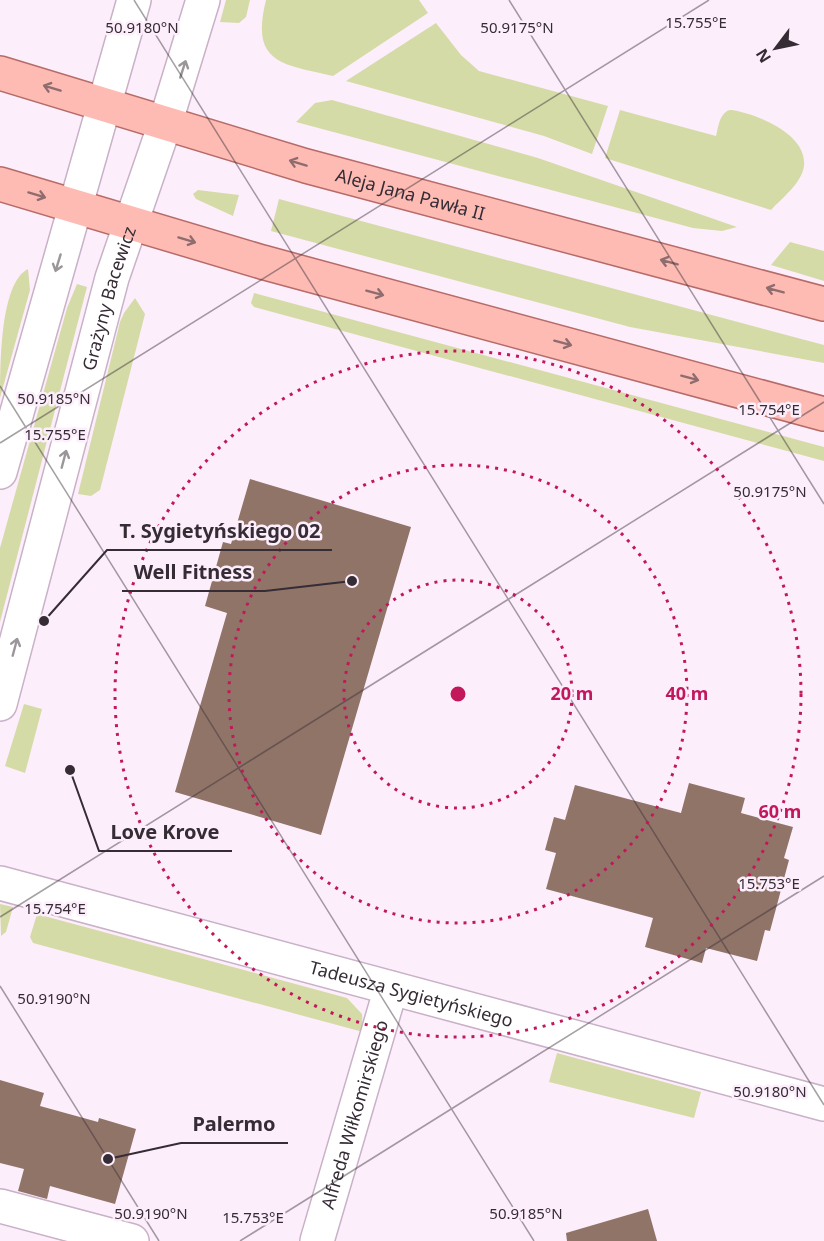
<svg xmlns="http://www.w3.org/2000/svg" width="824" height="1241" viewBox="0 0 824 1241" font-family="'Noto Sans',sans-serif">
	<rect width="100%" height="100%" fill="#fdeefc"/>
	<g fill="#d5dba7">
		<path d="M226,0h24l-4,17 -7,6 -19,-1z"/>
		<path d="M266,0h153l9,13 -95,63c-51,-12 -83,-12 -67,-76z"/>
		<path d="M436,23l25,32 18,16 129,35 -16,48 -48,-18 -198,-55z"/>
		<path d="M332,100l206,58 199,69 -15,4 -29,-3 -397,-106 19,-19z"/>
		<path d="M620,110l96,26c2,-8 3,-20 11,-25 5,-3 13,1 18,2 22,6 62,24 59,53 -2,17 -22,32 -33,44l-166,-52z"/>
		<path d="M198,190l41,5 -6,21 -37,-17 -3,-5z"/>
		<path d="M279,199l545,146v18l-194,-36 -359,-96z"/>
		<path d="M790,242l34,9v30l-53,-16z"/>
		<path d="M28,269l2,21 -30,108c0,-34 0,-115 28,-129z"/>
		<path d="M77,284l10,3 -87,335v-74l67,-240z"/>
		<path d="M254,293l570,154v14l-570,-154 -3,-4z"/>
		<path d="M135,298l10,16 -45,176 -9,6 -13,-2 42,-172 4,-9z"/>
		<path d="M24,704l18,5 -17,64 -20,-7z"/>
		<path d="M0,904l13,3 -7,25 -5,4z"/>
		<path d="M37,914l310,84 15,16 1,18 -330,-89 -3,-6z"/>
		<path d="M557,1053l144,39 -7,26 -145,-36z"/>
	</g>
	<g fill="#917468">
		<path d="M250,479l161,48 -90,308 -146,-43 52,-179 -22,-7 18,-64 8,2z"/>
		<path d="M689,783l56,15 -4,15 52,14 -9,31 5,2 -19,71 -5,-1 -8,31 -51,-13 -4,15 -57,-16 8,-29 -107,-29 10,-36 -11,-3 9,-33 11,3 10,-35 106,28z"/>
		<path d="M0,1080l44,13 -4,13 58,16 1,-4 37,11 -21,75 -65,-18 -3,13 -29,-8 6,-22 -24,-6z"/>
		<path d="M648,1209l9,32h-90l-1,-8z"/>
	</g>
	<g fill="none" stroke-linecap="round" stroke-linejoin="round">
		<g stroke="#c9b1c7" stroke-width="36">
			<g id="minor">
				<path d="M0,472l134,-472"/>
				<path id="s1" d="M0,704l112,-426 53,-154 38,-124"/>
				<path id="s2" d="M0,883l824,221"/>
				<path d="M0,1206l132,35"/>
				<path id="s3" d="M317,1241l74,-253"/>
			</g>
		</g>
		<g stroke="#b66b67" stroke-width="36">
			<g id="major">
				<path id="s4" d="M0,73l306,93 518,138"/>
				<path d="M0,184l262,78 562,152"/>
			</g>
		</g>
		<use href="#minor" stroke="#fff" stroke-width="33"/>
		<use href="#major" stroke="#fdbbb4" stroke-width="33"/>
	</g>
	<defs><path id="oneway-shaft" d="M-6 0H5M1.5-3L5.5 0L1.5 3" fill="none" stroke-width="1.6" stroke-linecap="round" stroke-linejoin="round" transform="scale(1.5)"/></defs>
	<g stroke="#9a969a">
		<use href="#oneway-shaft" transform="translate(183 69) rotate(-72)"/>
		<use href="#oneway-shaft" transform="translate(58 263) rotate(107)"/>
		<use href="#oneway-shaft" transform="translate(64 459) rotate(-75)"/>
		<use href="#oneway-shaft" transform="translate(15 647) rotate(-75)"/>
	</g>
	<g stroke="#8f6c6e">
		<use href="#oneway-shaft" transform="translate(52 88) rotate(-163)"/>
		<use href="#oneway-shaft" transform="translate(298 163) rotate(-163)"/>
		<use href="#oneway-shaft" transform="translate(37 195) rotate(17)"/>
		<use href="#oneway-shaft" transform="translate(187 240) rotate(17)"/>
		<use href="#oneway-shaft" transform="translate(669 262) rotate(-165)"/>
		<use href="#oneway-shaft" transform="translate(775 290) rotate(-165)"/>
		<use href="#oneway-shaft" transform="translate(375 293) rotate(15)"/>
		<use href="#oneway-shaft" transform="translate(563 343) rotate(15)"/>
		<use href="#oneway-shaft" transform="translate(690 378) rotate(15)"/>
	</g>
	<path fill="none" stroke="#352c35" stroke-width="1.5" stroke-opacity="0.45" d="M134,0l690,1105M509,0l315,504M0,386l534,855M0,443l709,-443M0,917l824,-515M0,986l159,255M240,1241l584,-365"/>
	<g fill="none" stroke="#c2185b" stroke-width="3" stroke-dasharray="3 6">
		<circle cx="458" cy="694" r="114"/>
		<circle cx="458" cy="694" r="229"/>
		<circle cx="458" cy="694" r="343"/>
	</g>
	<g text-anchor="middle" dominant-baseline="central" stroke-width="5" stroke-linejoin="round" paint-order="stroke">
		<g font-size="18" fill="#352c35" stroke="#fdeefc">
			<text stroke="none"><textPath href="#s4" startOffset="428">Aleja Jana Pawła II</textPath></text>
			<text stroke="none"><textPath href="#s1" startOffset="420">Grażyny Bacewicz</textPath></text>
			<text stroke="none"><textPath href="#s2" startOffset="426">Tadeusza Sygietyńskiego</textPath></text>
			<text stroke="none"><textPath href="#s3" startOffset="132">Alfreda Wiłkomirskiego</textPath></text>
		</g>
	</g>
	<g font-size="15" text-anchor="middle" fill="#352c35" stroke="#fdeefc" stroke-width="5" stroke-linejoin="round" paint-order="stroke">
		<text x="696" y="28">15.755°E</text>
		<text x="142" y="33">50.9180°N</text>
		<text x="517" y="33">50.9175°N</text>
		<text x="54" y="404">50.9185°N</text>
		<text x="769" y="415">15.754°E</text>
		<text x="55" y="440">15.755°E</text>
		<text x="770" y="497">50.9175°N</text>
		<text x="769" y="889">15.753°E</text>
		<text x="55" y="914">15.754°E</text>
		<text x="54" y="1004">50.9190°N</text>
		<text x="770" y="1097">50.9180°N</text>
		<text x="151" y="1219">50.9190°N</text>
		<text x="526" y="1219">50.9185°N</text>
		<text x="253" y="1223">15.753°E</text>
	</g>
	<circle cx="458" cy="694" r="9" fill="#c2185b" stroke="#fdeefc" stroke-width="3"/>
	<g font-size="18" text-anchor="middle" font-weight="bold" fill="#c2185b" stroke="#fdeefc" stroke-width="5" stroke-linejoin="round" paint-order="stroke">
		<text x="572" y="700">20 m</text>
		<text x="687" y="700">40 m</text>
		<text x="780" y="818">60 m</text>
	</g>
	<path fill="none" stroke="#352c35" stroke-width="2" d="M44 621L107 550H332M352 581L265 591H122M70 770L99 851H232M108 1159L181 1143H288"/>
	<g fill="#352c35" stroke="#fdeefc" stroke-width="2">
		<circle cx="44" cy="621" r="6"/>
		<circle cx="352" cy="581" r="6"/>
		<circle cx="70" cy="770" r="6"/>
		<circle cx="108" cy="1159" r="6"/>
	</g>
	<g font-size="20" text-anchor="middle" font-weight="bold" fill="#352c35" stroke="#fdeefc" stroke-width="5" stroke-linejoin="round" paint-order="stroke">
		<text x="220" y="538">T. Sygietyńskiego 02</text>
		<text x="193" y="579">Well Fitness</text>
		<text x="165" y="839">Love Krove</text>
		<text x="234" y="1131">Palermo</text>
	</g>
	<g transform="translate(776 48) rotate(238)" stroke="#fdeefc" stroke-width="4.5" paint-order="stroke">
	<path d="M0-4.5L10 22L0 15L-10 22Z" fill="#352c35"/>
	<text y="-9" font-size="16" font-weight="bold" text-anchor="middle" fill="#352c35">N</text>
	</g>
</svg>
